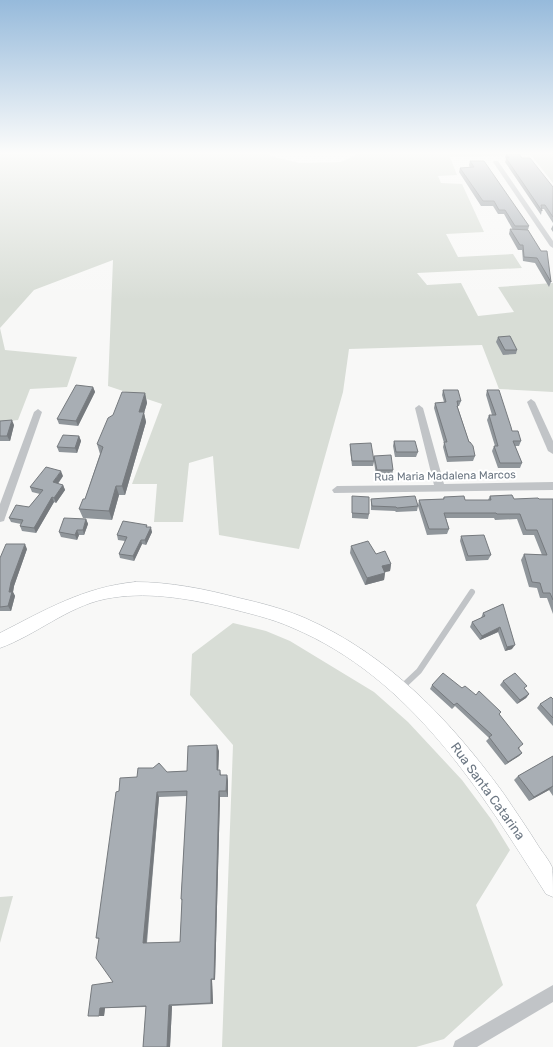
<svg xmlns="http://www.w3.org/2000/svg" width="553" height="1047" viewBox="0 0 553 1047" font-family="Rubik,sans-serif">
	<rect width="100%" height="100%" fill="#f8f8f7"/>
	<g fill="#d8ddd6">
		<path d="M0,154h270v2l30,7 41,-1 17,-8h195v29l-22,-28 -81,2 7,18 -19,1 3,7 21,1 22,48 -38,2 12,23 55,-3 9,14 -105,5 10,12 34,-2 17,33 36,-4 -16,-25 55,-4v109l-54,-3 -17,-44 -133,4 -6,43 -44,157 -80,-14 -6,-79 -24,7 -6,59h-29l3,-38h-25l30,-80 -54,-18 5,-126 -79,30 -34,38 5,22 72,7 -10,30 -37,2 -12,31 -18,2z"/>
		<path d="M233,623l33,8 24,10 84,51 34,30 54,58 29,39 19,31 -34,55 27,80 -59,54 -28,8h-194l11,-302 -43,-50 2,-41z"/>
		<path d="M13,896l-13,47v-46z"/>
	</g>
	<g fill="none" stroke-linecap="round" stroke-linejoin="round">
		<g stroke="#b4b8bc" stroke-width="1">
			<path id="secondary" d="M135,582c35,0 70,7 104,16 22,5 45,11 66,20 84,37 146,103 199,176 12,18 24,35 35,53 4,6 10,13 13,20 1,8 1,22 1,30l-7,-3c-66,-104 -135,-216 -253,-266 -22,-10 -46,-15 -69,-21 -39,-9 -79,-16 -119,-8 -38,8 -69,36 -105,49v-15c45,-23 84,-46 135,-51z"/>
		</g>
		<path stroke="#c1c4c7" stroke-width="6" d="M401,688l18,-17 53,-79"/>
		<g fill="#c1c4c7" fill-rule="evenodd">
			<path d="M494,161h4l55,80v7l-3,-2 -57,-84z"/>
			<path d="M531,399l4,3 18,39v13l-5,-3 -21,-49z"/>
			<path d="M419,405l4,3 21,76 109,-2v8l-219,3 -2,-3 5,-4 97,-1 -19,-77z"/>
			<path d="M38,409l4,3 -37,106 -1,3 -4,1v-18l34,-92z"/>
			<path d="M553,985v17l-76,45h-24l2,-6z"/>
		</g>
		<use href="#secondary" fill="#fff" fill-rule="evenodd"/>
	</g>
	<g fill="#90969b" fill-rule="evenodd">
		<path d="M506,154h13l3,4 31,29v36l-9,-14h-2l-1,6 -36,-53 1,-3 -1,-2z"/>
		<path d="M470,161l59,65 -1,4 23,52 -2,5 -14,-24 -12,-2 -1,-11h-4l-9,-16 1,-5 3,1 -9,-16h-6l-5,-8h-12l-22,-34 1,-4h10l-1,-3z"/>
		<path d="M553,225v7l-2,-3z"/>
		<path d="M498,337l19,13 -1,4 -13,1 -7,-13z"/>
		<path d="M93,387l2,5 -17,34 -19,-2 -2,-5z"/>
		<path d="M443,390l18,11 -2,5h-1v2l11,34 6,14 -2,5 -26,1 -4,-15 1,-4 -10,-35 1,-5 9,-1 -2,-7z"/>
		<path d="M487,390l25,41 9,10 -2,5h-4l7,17 -2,5h-22l-6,-17 2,-5h1l-8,-26 2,-5h3l-6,-20z"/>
		<path d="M145,393l2,10 -3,10 2,9 -21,73h-6l-7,25 -29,-2 -4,-9 6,-10 15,-45 -3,-10 16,-29z"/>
		<path d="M0,421l14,4 -4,16h-10z"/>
		<path d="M79,436l2,5 -4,12 -18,-1 -2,-5z"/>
		<path d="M394,441l24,11 -2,5h-21l-2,-11z"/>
		<path d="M350,444l24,15v-3l19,14 -1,5h-16l-2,-13 -1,4h-21l-2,-17z"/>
		<path d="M63,476l-5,8 5,1 2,5 -9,13 -2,-1 -18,31 -14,-2 -2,-5 1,-2 -10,-2 -2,-4 20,-11 11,-13 -8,-2 -2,-5z"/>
		<path d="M352,496l17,18 -1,5 -16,-1z"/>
		<path d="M490,496l24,3h39v115l-6,-16h-7l-3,-10 -8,-1 -8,-27 3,-6 18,1 -8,-20h-11l-6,-16 -22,1 -1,-2h-48l3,11 -2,5 -20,1 -9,-29 1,-6 24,-1 1,-2 21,3h23z"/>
		<path d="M371,499l47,7 -1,5 -21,1 -1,-1 -24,-1z"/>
		<path d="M86,519l2,5 -4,11h-5l-2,5 -16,-3 -2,-5z"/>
		<path d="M147,525v2l5,5 -6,13 -4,-1 -8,17 -14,-3 -1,-4 6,-13 -7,-1 -1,-5z"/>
		<path d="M461,536l30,19 -3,5 -22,1 -6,-20z"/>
		<path d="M351,546l25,8 15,10 -1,7 -5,1 -1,8 -19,5 -15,-32z"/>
		<path d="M27,549l-13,37 -1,6 2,4 -4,15h-11v-53z"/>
		<path d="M503,604l9,45 -7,2 -7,-19 -18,8 -10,-13 2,-5 9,-4 2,-5z"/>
		<path d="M503,681l22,8 4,5 -3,4 -9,6 -17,-19z"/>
		<path d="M432,685l30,3 38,27 20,33 -1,1 3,4 -3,3 -14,9 -19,-24 3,-3 -34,-32 -3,3 -22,-20z"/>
		<path d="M553,699v27l-16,-18 3,-4z"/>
		<path d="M219,751l-1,19h2l1,5h6l1,6v16h-8l-5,183h-3l1,24 -41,2 -2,41h-27l3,-40 -41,1 -1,8h-16l25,-34 -14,-43 -3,-1 23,-147 18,-14 30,-5 20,-1zM187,796l-6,103 1,2 -2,41 -33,1 12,-146z"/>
		<path d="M553,756v40l-4,-6 -20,11 -15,-21 4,-4z"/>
	</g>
	<g fill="#767a7e">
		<path d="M93,387l2,5 -17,34 -2,-5z"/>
		<path d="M145,393l2,10 -3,10 2,9 -21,73 -3,-9 17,-74z"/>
		<path d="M12,420l2,5 -4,16 -3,-5z"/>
		<path d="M79,436l2,5 -4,12 -2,-5z"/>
		<path d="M61,471l2,5 -8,11 -2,-5z"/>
		<path d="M63,485l2,5 -9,13 -2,-5z"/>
		<path d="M116,486l3,9 -7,25 -3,-9z"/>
		<path d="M52,497l2,5 -18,31 -2,-5z"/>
		<path d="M86,519l2,5 -4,11 -1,-5z"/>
		<path d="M151,527l1,5 -6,13 -1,-5z"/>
		<path d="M77,530l2,5 -2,5 -2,-5z"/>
		<path d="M141,540l1,4 -8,17 -1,-5z"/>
		<path d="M25,544l2,5 -13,37 -1,6 2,4 -4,15 -3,-5 1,-14 2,-10z"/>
		<path d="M391,564l-1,7 -10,2 2,-7z"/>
		<path d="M385,573l-1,7 -19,5 2,-7z"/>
		<path d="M500,627l-2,5 -18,8 2,-4z"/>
		<path d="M515,645l-3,4 -7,2 2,-4z"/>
		<path d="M529,694l-3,4 -9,6 3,-4z"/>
		<path d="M217,745l2,6 -1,25 -1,-6z"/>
		<path d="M522,753l-3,3 -14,9 3,-3z"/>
		<path d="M227,775l1,6v16l-2,-6z"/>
		<path d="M553,786l-4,4 -20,11 5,-4z"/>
		<path d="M219,791l1,6 -5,183 -1,-1z"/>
		<path d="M157,792l2,5 -13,149 -3,-3z"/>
		<path d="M211,979l1,1 1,24 -2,-1z"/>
		<path d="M169,1005l3,1 -2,41h-3z"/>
		<path d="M100,1008h5l-1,8h-5z"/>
	</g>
	<g fill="#a8aeb4" stroke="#767a7e" fill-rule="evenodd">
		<path d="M506,154h13l3,4h8l23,29v30l-8,-12h-4l1,6 -36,-53h3z"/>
		<path d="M470,161h14l45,65h-14l-10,-16h-6l-5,-9h-11l-23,-33 14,-1z"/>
		<path d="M510,229l18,1 13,21h6l4,31 -14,-24 -13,-1 -1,-12h-3z"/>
		<path d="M510,336l7,14h-12l-7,-13z"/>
		<path d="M76,385l17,2 -17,34 -19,-2z"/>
		<path d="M443,390h15l3,11h-4l1,5h-1l12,36h1l3,4 2,10 -27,1 -4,-15h3l-12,-39 11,-1z"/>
		<path d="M487,390h12l12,37 1,4h6l3,10h-8l9,22h-22l-6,-17h4l-9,-31h7z"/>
		<path d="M122,392l23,1 -6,19h5l-22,74h-6l-7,25 -30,-2 4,-10h2l18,-52 -6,-3 11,-26 5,-3z"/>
		<path d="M12,420l-5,16h-7v-15z"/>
		<path d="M63,435l16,1 -4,12 -18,-1z"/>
		<path d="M394,441h21l3,11h-22z"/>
		<path d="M371,443l3,18h-22l-2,-17z"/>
		<path d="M391,455l2,15h-16l-3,-14z"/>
		<path d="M46,467l15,4 -8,11 10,3 -9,13 -2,-1 -18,31 -14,-2 3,-6 -14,-2 7,-13 13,2 14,-17 -13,-3z"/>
		<path d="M512,495l2,4 24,-1 1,1h14v101l-3,-7h-7l-3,-10 -8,-1 -8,-28 23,1 -10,-25h-11l-6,-16h-23l-1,-1h-52l5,16h-20l-10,-29 25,-1v-2l20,-1 1,4h26l-1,-4z"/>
		<path d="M352,496l17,1v17l-17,-1z"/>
		<path d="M415,496l3,10 -21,2 -1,-1 -24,-1 -1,-7z"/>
		<path d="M64,518l22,1 -3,11h-6l-2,5 -16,-3z"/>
		<path d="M123,521l24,4 -1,2h5l-6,13h-4l-8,16 -14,-2 8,-17 -10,-2z"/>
		<path d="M484,535l7,20 -23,1 -7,-20z"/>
		<path d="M368,541l8,13 9,-3 6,13 -9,2 3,7 -18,5 -16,-32z"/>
		<path d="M6,544h19l-14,38 -2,10h3l-4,14 -8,1v-49z"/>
		<path d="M503,604l12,41 -8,2 -7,-20 -18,9 -10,-14 13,-6 -2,-3z"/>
		<path d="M443,673l19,15 3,-2 11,9 3,-4 22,21 -2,2 24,30 -5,4 4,5 -14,9 -19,-25 3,-2 -35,-32 -3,2 -22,-20z"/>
		<path d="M515,673l12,13 -3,2 5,6 -9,6 -17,-19z"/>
		<path d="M551,697l2,2v19l-13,-14z"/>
		<path d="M217,745v25h3v5h7l-1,16h-7l-5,188h-3v24l-42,2 -2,42h-24l3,-41 -46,2 -1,8h-11l4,-31 21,-3 -17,-24 3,-20h-3l20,-146 3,-1 1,-13 17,-1 1,-9h15l6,-5 8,9 20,-1 1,-25zM187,791l-6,108h1l-2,43 -37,1 14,-151z"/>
		<path d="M553,756v30l-19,11 -16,-21z"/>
	</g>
	<linearGradient id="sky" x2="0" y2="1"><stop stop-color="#96badb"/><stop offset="0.51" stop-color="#fcfcfb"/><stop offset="1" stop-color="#fcfcfb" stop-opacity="0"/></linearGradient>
	<rect width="553" height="300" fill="url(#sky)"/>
	<g text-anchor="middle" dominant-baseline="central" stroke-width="4" stroke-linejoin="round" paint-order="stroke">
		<g font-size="11" fill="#6c7783" stroke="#fff">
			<text transform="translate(445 476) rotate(-1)">Rua Maria Madalena Marcos</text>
		</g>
		<g font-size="13" fill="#6c7783" stroke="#fff">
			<text transform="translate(488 791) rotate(54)">Rua Santa Catarina</text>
		</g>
	</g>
</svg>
